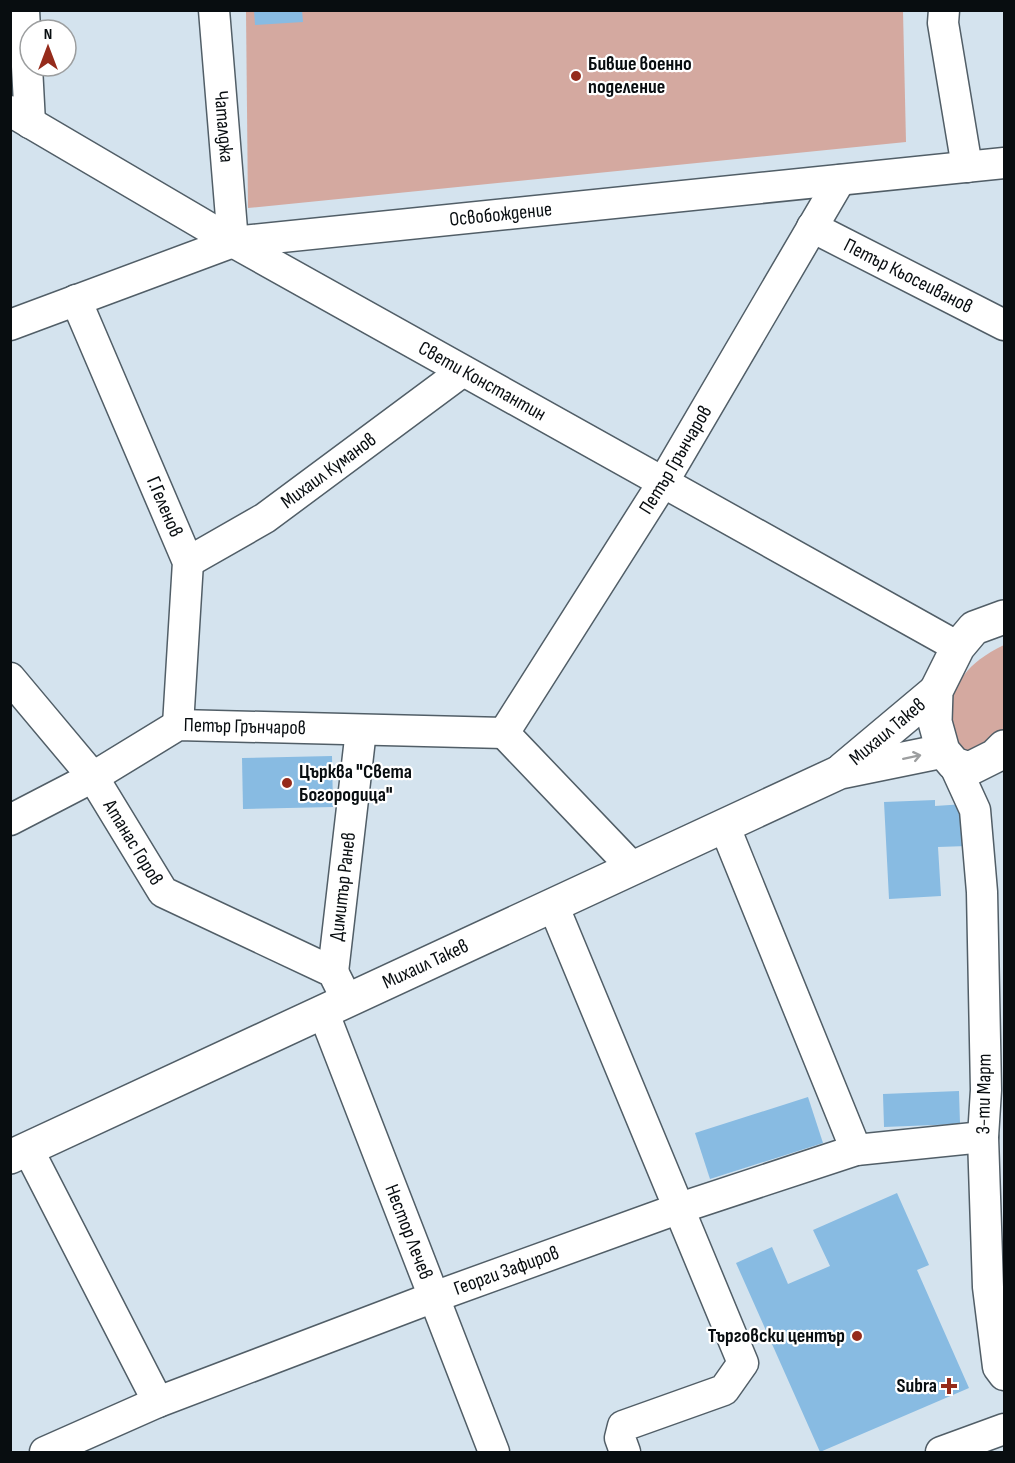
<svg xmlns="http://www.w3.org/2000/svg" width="1015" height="1463" viewBox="0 0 1015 1463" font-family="'Sofia Sans Condensed',sans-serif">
	<rect width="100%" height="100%" fill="#d4e3ee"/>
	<g fill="#d4a9a0">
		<path d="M246,11h657l3,131 -658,66z"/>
		<path d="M1004,645v85l-11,13 -30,14 -21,-37c15,-39 23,-56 62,-75z"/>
	</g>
	<g fill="#88bbe2">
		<path d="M254,10h48l1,12 -48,3z"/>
		<path d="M332,756l1,51 -90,2 -1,-51z"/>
		<path d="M935,800v6l30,-2 2,42 -29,1 3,49 -52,3 -5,-97z"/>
		<path d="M959,1091l1,33 -76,3 -1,-33z"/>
		<path d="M808,1097l15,46 -113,36 -15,-46z"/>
		<path d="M897,1193l32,72 -12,5 52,118 -149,64 -84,-189 36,-16 16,37 42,-18 -17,-36z"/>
	</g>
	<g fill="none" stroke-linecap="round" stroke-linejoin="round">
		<g stroke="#515e67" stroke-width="33">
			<g id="minor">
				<path d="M24,10l6,113"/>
				<path id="s1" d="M214,10l19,232"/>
				<path d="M944,10l-1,13 24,144"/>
				<path id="s2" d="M10,111l223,131 725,405"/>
				<path id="s3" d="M812,227l192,98"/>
				<path id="s4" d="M76,300l112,262 -10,163"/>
				<path id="s5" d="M10,325l223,-83 771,-79"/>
				<path id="s6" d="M188,562l77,-44 198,-147"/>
				<path id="s7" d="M10,678l83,99 70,115 170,80 14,28"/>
				<path d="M954,764l21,46 7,82 4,198 -3,47 5,150 10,80 6,8"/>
				<path id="s8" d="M10,820l83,-43 85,-52 326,8"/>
				<path d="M724,825l132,325"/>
				<path id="s9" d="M632,867l-128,-134 158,-249 178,-304"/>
				<path d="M553,905l190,458 -19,27 -101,36 -3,12 5,14"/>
				<path id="s10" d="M333,972l28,-242"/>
				<path id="s11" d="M323,1011l171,441"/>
				<path d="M33,1159l125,243"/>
				<path id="s12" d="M45,1452l113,-50 276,-105 246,-89 176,-58 127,-13"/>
				<path d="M941,1452l63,-23"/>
			</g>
		</g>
		<g stroke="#515e67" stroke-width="36">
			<g id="major">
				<path d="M1004,617l-30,11 -16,19 -22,44 -1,31 8,29 11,13 15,5 26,-13 9,-9"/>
				<path id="s13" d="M843,769l93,-78"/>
				<path id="s14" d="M10,1157l830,-385 103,-21"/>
			</g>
		</g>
		<use href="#minor" stroke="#fff" stroke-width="30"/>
		<use href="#major" stroke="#fff" stroke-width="33"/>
	</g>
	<defs><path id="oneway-shaft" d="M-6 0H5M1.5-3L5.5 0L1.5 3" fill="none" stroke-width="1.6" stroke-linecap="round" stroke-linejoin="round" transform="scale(1.5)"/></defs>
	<use stroke="#9c9e9f" href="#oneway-shaft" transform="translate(912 757) rotate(-12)"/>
	<g fill="#952b1b" stroke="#fff" stroke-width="2">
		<circle cx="576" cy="76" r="6"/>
		<circle cx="287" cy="783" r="6"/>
		<circle cx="857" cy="1336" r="6"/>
		<path d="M946 1377h6v6h6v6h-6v6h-6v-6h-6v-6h6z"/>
	</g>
	<g text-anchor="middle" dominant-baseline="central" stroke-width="4.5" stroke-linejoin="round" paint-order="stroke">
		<g font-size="20" font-weight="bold" fill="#080d10" stroke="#fff" text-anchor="start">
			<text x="588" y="64">Бивше военно<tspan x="588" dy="23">поделение</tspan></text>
			<text x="299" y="772">Църква "Света<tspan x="299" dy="23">Богородица"</tspan></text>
			<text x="845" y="1336" text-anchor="end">Търговски център</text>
			<text x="937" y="1386" text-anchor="end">Subra</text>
		</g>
		<g font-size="20" fill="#080d10" stroke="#fff">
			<text stroke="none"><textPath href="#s1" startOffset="117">Чаталджа</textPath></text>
			<text stroke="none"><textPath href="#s5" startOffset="507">Освобождение</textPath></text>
			<text stroke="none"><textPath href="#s3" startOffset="108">Петър Кьосеиванов</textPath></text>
			<text stroke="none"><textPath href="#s2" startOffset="544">Свети Константин</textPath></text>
			<text stroke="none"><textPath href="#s9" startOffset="508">Петър Грънчаров</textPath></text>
			<text stroke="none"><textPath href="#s6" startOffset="168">Михаил Куманов</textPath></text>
			<text stroke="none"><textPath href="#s4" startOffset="225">Г.Геленов</textPath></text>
			<text stroke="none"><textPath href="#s8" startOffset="260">Петър Грънчаров</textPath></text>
			<text stroke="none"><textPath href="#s13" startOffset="58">Михаил Такев</textPath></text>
			<text stroke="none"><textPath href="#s7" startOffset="206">Атанас Горов</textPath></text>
			<text stroke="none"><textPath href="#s10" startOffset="86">Димитър Ранев</textPath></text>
			<text stroke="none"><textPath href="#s14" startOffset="458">Михаил Такев</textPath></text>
			<text transform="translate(984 1094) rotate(-89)">3-ти Март</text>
			<text stroke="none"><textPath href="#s11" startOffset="237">Нестор Лечев</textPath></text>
			<text stroke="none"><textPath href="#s12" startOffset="496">Георги Зафиров</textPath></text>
		</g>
	</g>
	<rect width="1015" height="1463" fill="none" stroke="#080d10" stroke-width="24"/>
	<g transform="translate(48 48)"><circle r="28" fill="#ffffff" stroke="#9c9e9f" stroke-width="1.5"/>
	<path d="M0-4.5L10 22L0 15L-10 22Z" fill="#952b1b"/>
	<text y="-9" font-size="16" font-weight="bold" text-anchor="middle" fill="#080d10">N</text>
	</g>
</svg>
